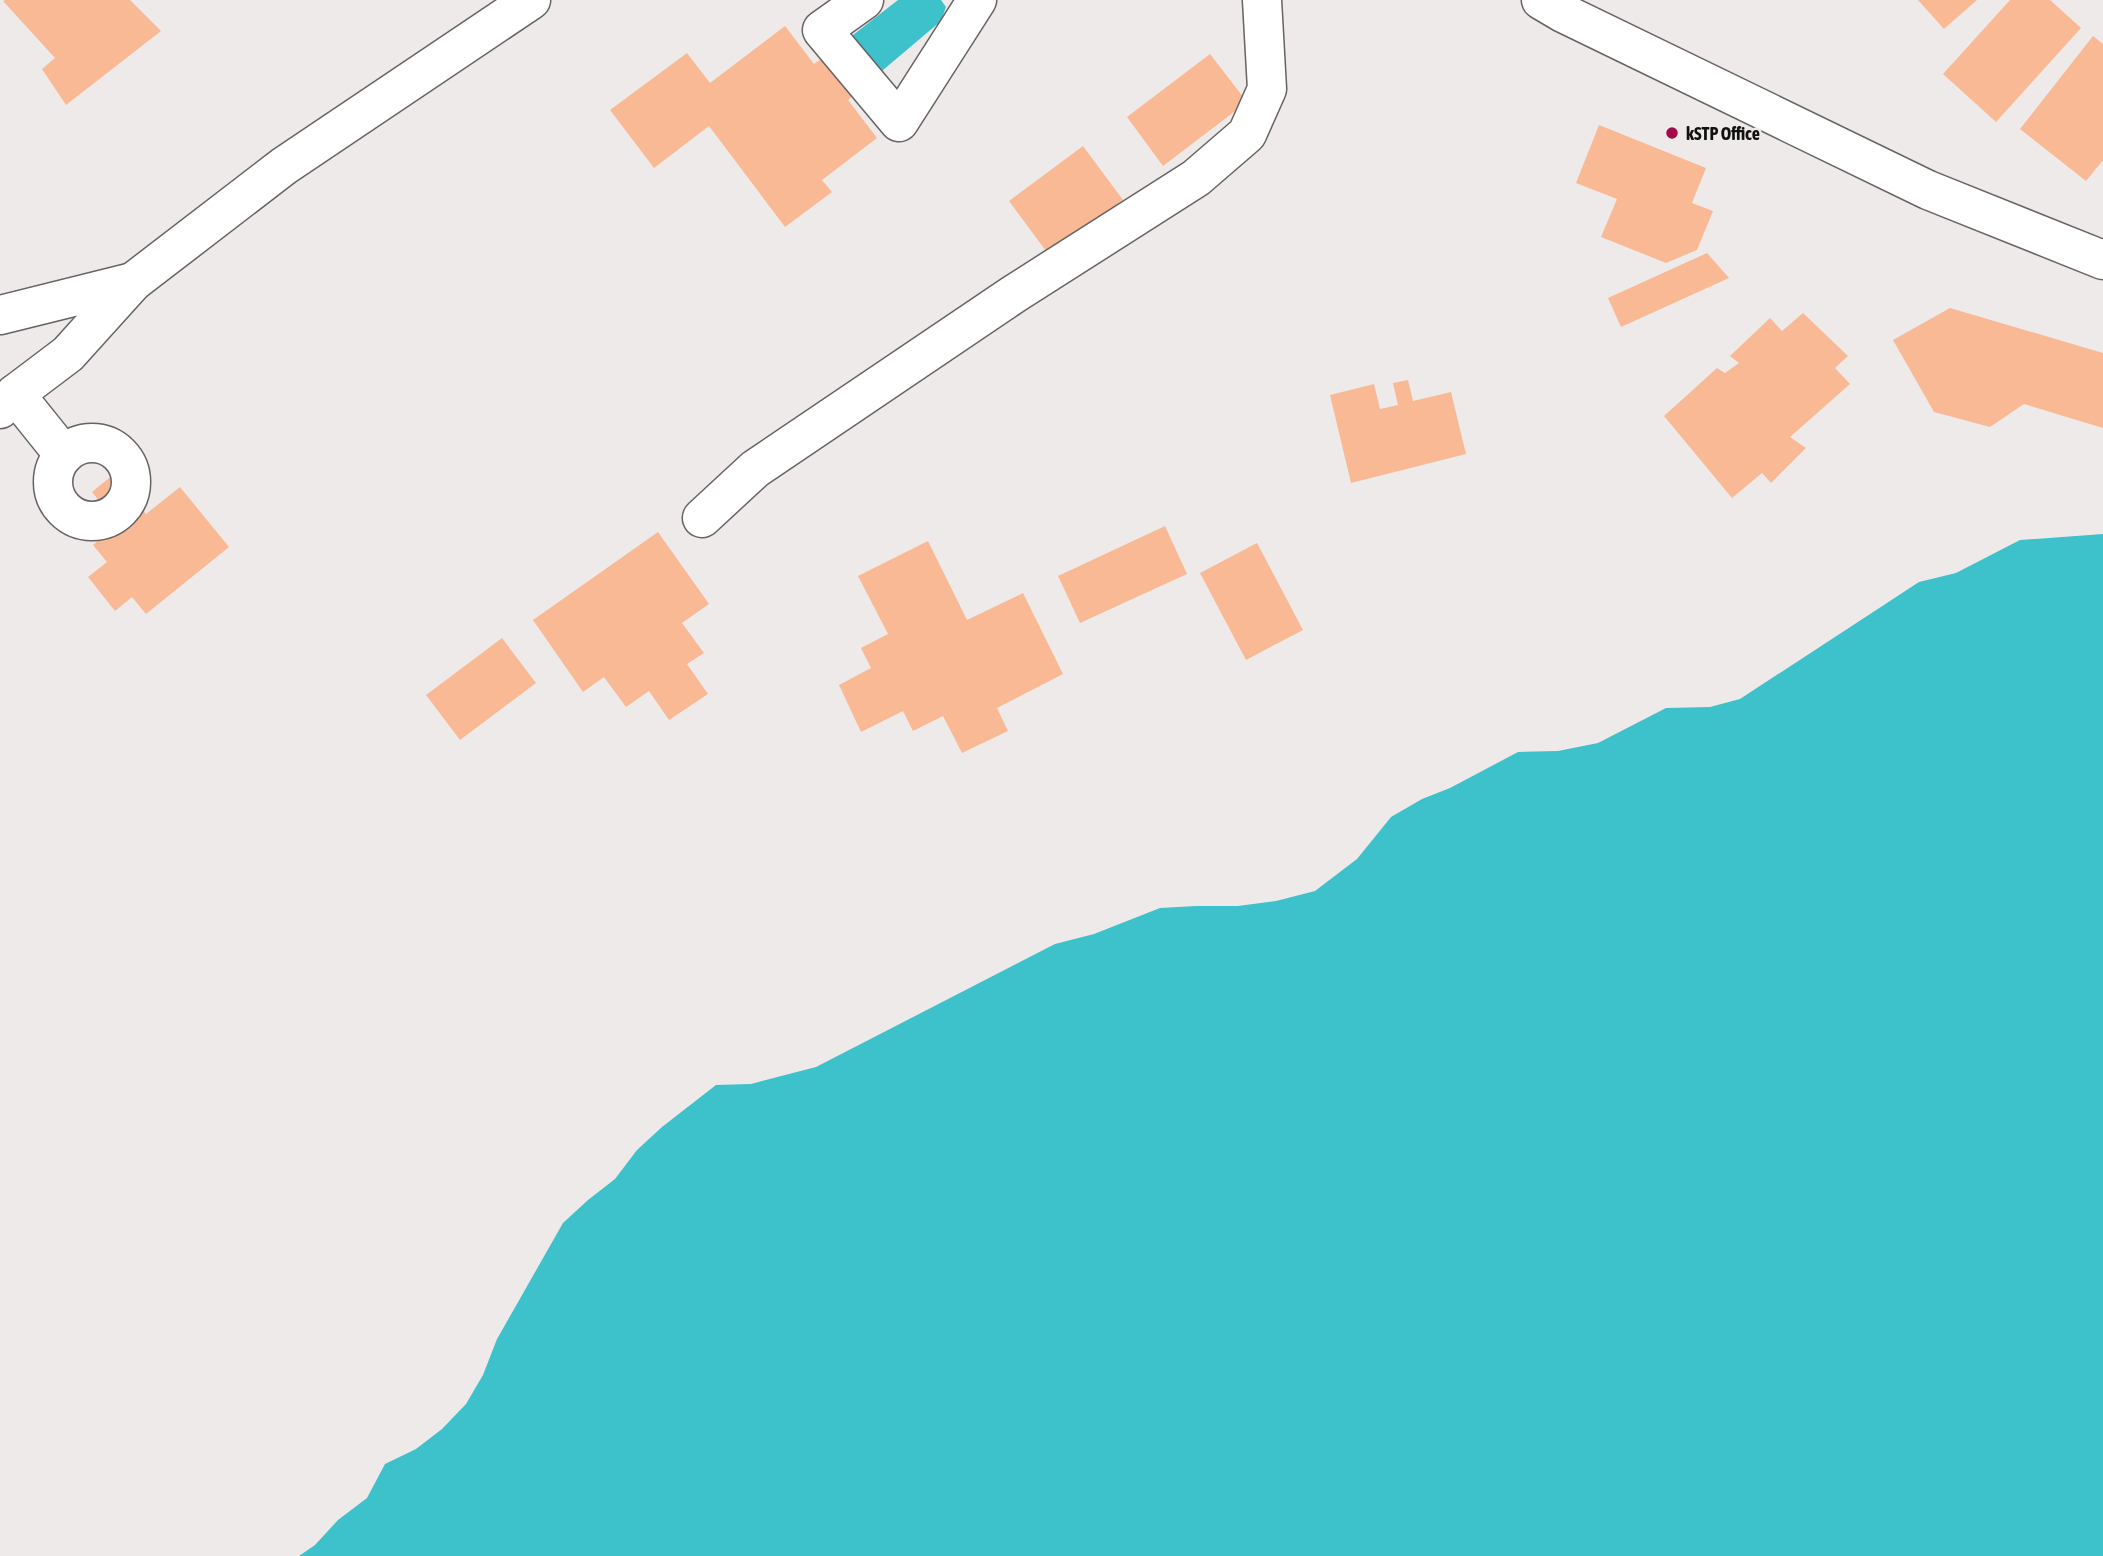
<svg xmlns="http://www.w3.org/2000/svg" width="2103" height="1556" viewBox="0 0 2103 1556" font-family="'Asap Condensed',sans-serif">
	<rect width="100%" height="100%" fill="#eeeae9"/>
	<g fill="#3dc1ca">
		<path d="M898,0h43l5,7 -5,14 -78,66 -28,-38z"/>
		<path d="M2103,534v1022h-1804l16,-11 23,-25 29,-22 18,-34 31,-15 26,-20 24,-25 17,-29 14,-36 66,-116 25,-23 27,-21 22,-29 25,-23 54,-42 35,-1 65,-17 239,-123 39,-10 66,-26 36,-2h42l38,-5 39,-10 42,-32 34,-42 31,-18 28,-11 68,-36 40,-1 40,-8 68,-35 44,-1 30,-8 179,-117 37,-9 64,-33z"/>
	</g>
	<g fill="#f9b994">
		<path d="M5,0h125l31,31 -95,74 -24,-36 13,-11 -52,-57z"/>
		<path d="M1918,0h59l-33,29z"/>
		<path d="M2010,0h40l31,28 -85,94 -53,-48z"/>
		<path d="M785,26l29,38 21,-15 28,38 -15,13 29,38 -55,42 10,12 -47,35 -76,-101 -55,42 -44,-58 77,-57 23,30z"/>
		<path d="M2093,36l10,8v116l-17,21 -66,-52z"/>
		<path d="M1210,54l37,48 -84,64 -36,-49z"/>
		<path d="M1599,125l107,43 -14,35 21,8 -16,39 -31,13 -65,-26 16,-38 -41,-16z"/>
		<path d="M1083,146l40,54 -74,55 -40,-54z"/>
		<path d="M1707,253l22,25 -108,49 -13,-29z"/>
		<path d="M1950,308l153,45v75l-79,-24 -34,23 -56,-15 -41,-72z"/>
		<path d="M1803,313l45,43 -13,12 15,16 -60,53 16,11 -35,35 -9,-10 -30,25 -68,-82 53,-48 8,5 14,-10 -9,-7 40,-38 12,13z"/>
		<path d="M1408,380l5,21 38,-9 15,62 -115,29 -21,-88 44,-11 6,25 18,-4 -5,-22z"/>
		<path d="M114,474l32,40 34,-27 49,60 -83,67 -14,-17 -17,14 -27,-34 19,-15 -14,-17 25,-21 -26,-32z"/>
		<path d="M1165,526l22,48 -107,49 -22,-47z"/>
		<path d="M658,532l51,72 -27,19 22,30 -17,11 21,30 -39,26 -20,-29 -23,16 -22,-30 -21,15 -50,-72z"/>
		<path d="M928,541l39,79 56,-27 40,81 -66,34 11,23 -46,22 -19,-37 -30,15 -10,-20 -42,21 -22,-47 32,-17 -10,-20 27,-14 -30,-58z"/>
		<path d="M1257,543l46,87 -57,30 -46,-87z"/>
		<path d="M502,638l34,45 -76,57 -34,-45z"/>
	</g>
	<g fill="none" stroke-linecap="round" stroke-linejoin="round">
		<g stroke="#676362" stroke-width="41">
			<g id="minor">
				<path d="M864,0l-42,30 77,92 78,-122"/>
				<path d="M1541,0l22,13 365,177 175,70"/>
				<path d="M0,315l133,-33"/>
				<path d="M15,394l49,61"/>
				<path d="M0,409l15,-15 53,-40 65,-72 151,-116 247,-166"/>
				<circle cx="92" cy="482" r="39"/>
				<path d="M702,518l53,-49 259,-175 182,-116 51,-44 20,-45 -5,-89"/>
			</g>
		</g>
		<use href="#minor" stroke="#fff" stroke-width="38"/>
	</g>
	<circle fill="#a20a4a" stroke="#eeeae9" stroke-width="2.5" cx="1672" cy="133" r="7"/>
	<g text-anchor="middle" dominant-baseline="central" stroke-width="5" stroke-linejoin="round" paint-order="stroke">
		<g font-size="18" font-weight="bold" fill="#11100f" stroke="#eeeae9" text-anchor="start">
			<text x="1686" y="133">kSTP Office</text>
		</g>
	</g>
</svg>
